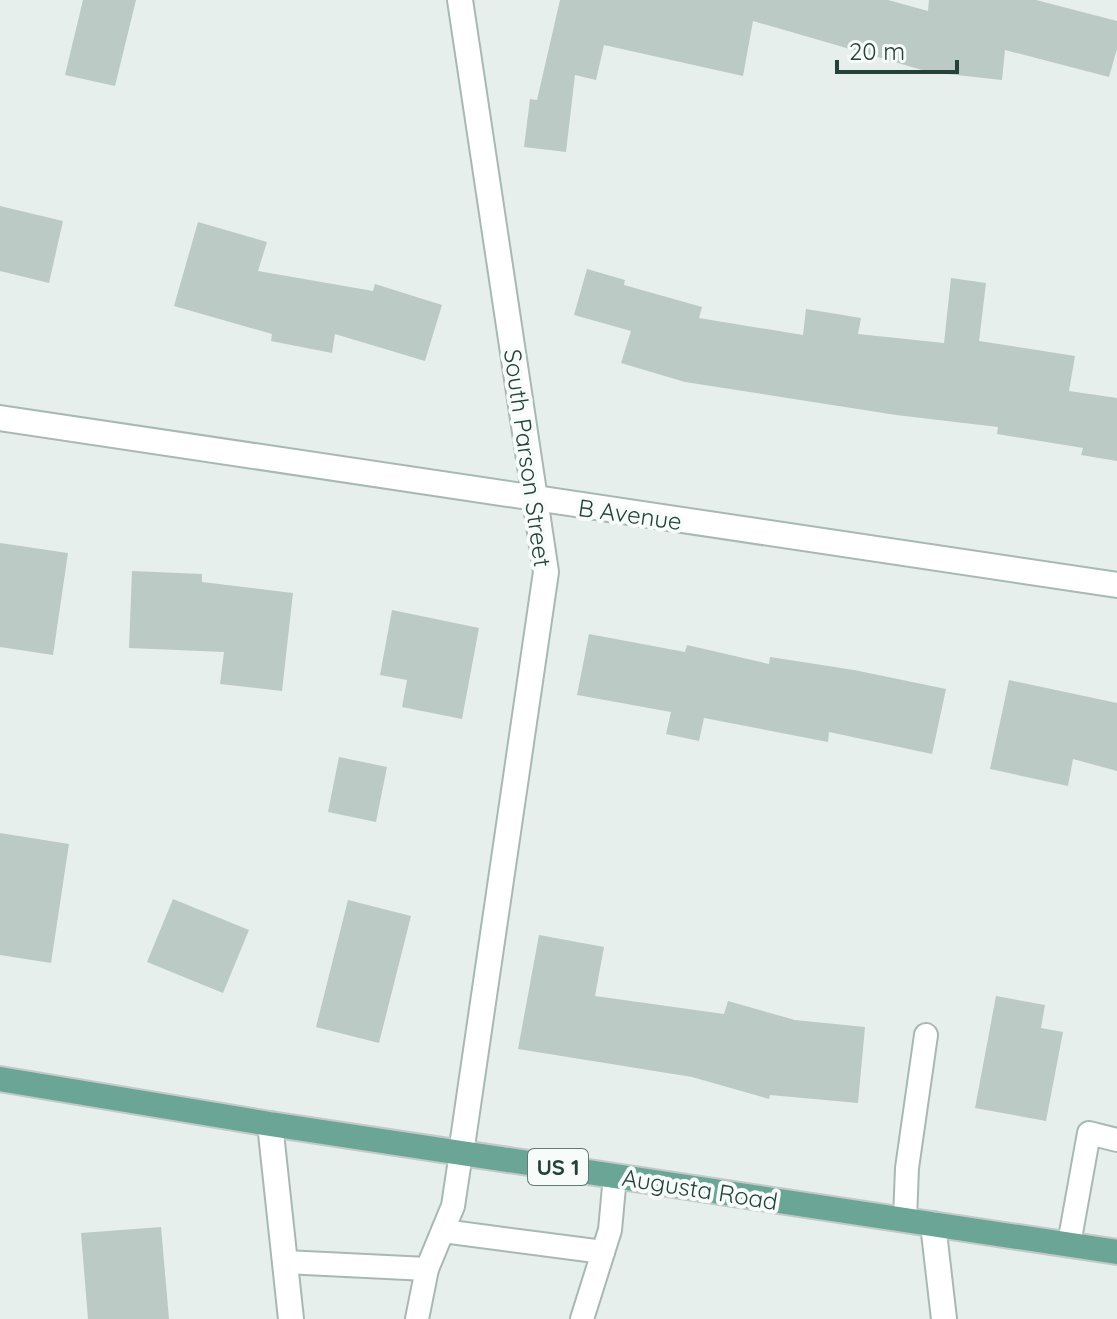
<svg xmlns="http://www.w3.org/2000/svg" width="1117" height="1319" viewBox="0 0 1117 1319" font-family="Quicksand,sans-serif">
	<rect width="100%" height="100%" fill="#e6efeb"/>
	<g fill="#bbcac4">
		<path d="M83,0h53l-21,86 -50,-11z"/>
		<path d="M560,0h328l40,11 1,-11h107l81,21v28l-8,28 -104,-27 -3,30 -73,-8 -176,-51 -10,55 -139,-31 -8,35 -21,-5 -9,77 -42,-5 6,-48 7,1z"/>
		<path d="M0,206l63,15 -14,62 -49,-12z"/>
		<path d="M198,222l69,20 -9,29 115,20 2,-7 67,21 -17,56 -90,-27 -3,19 -61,-12 1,-7 -98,-28z"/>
		<path d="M587,269l38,11 -1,5 78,22 -3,11 104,17 3,-26 55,9 -3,16 86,9 7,-65 35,5 -7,58 96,15 -6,35 48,7v63l-36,-6 2,-7 -86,-14 1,-7 -102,-12 -211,-33 -64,-19 10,-32 -57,-16z"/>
		<path d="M0,543l68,10 -15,102 -53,-8z"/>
		<path d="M132,571l70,3v8l91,11 -11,98 -62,-7 4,-32 -95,-4z"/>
		<path d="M392,610l87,18 -17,91 -60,-12 5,-27 -27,-5z"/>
		<path d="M589,634l96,18 2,-7 82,19 1,-7 84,13 92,19 -14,65 -103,-22 -1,10 -124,-24 -5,23 -33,-7 5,-22 -94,-17z"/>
		<path d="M1009,680l108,23v68l-44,-12 -5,27 -78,-17z"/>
		<path d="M339,757l48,10 -11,55 -48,-10z"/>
		<path d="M0,833l69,11 -18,119 -51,-8z"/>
		<path d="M173,899l76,31 -26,63 -76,-31z"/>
		<path d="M348,900l63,16 -32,127 -63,-16z"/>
		<path d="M539,935l65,12 -9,49 129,18 4,-13 67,19 70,7 -7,76 -88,-8 -1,4 -77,-22 -174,-28z"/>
		<path d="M996,996l49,9 -4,23 22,4 -17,89 -71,-13z"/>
		<path d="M161,1227l8,92h-81l-7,-86z"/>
	</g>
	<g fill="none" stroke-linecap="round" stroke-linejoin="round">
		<g stroke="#a8b8b2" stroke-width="26">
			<g id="service">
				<path d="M905,1219l2,-51 19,-133"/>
				<path d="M443,1231l160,21"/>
				<path d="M1069,1244l20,-111 28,7"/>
				<path d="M285,1262l142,7"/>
				<path d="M417,1319l10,-50 26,-63 8,-53"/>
				<path d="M582,1319l28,-89 5,-54"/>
			</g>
		</g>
		<g stroke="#a8b8b2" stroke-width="28">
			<g id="minor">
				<path d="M460,0l86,572 -85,581"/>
				<path d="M0,418l1117,167"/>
				<path d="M270,1124l21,195"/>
				<path d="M933,1224l11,95"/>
			</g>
		</g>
		<g stroke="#c2cac8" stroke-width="28">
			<path id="primary" d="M0,1079l270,45 847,128"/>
		</g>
		<use href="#service" stroke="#fff" stroke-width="22"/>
		<use href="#minor" stroke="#fff" stroke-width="24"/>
		<use href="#primary" stroke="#6aa596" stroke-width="24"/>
	</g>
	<g text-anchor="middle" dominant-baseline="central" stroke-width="8" stroke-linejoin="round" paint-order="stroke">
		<rect fill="#f7fbf9" stroke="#637a73" stroke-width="2" x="528" y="1149" width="60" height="36" rx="6"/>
		<g font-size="22" font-weight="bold" fill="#24423a">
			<text x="558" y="1167">US 1</text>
		</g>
		<g font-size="24" fill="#24423a" stroke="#f7fbf9">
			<text transform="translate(528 458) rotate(82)">South Parson Street</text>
			<text transform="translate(630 514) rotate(8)">B Avenue</text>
			<text transform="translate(700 1189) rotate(9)">Augusta Road</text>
		</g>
	</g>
	<path d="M837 60v12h120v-12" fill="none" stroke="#24423a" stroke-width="4"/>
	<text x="849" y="60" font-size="24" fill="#24423a" stroke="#f7fbf9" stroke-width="6" paint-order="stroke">20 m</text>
</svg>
